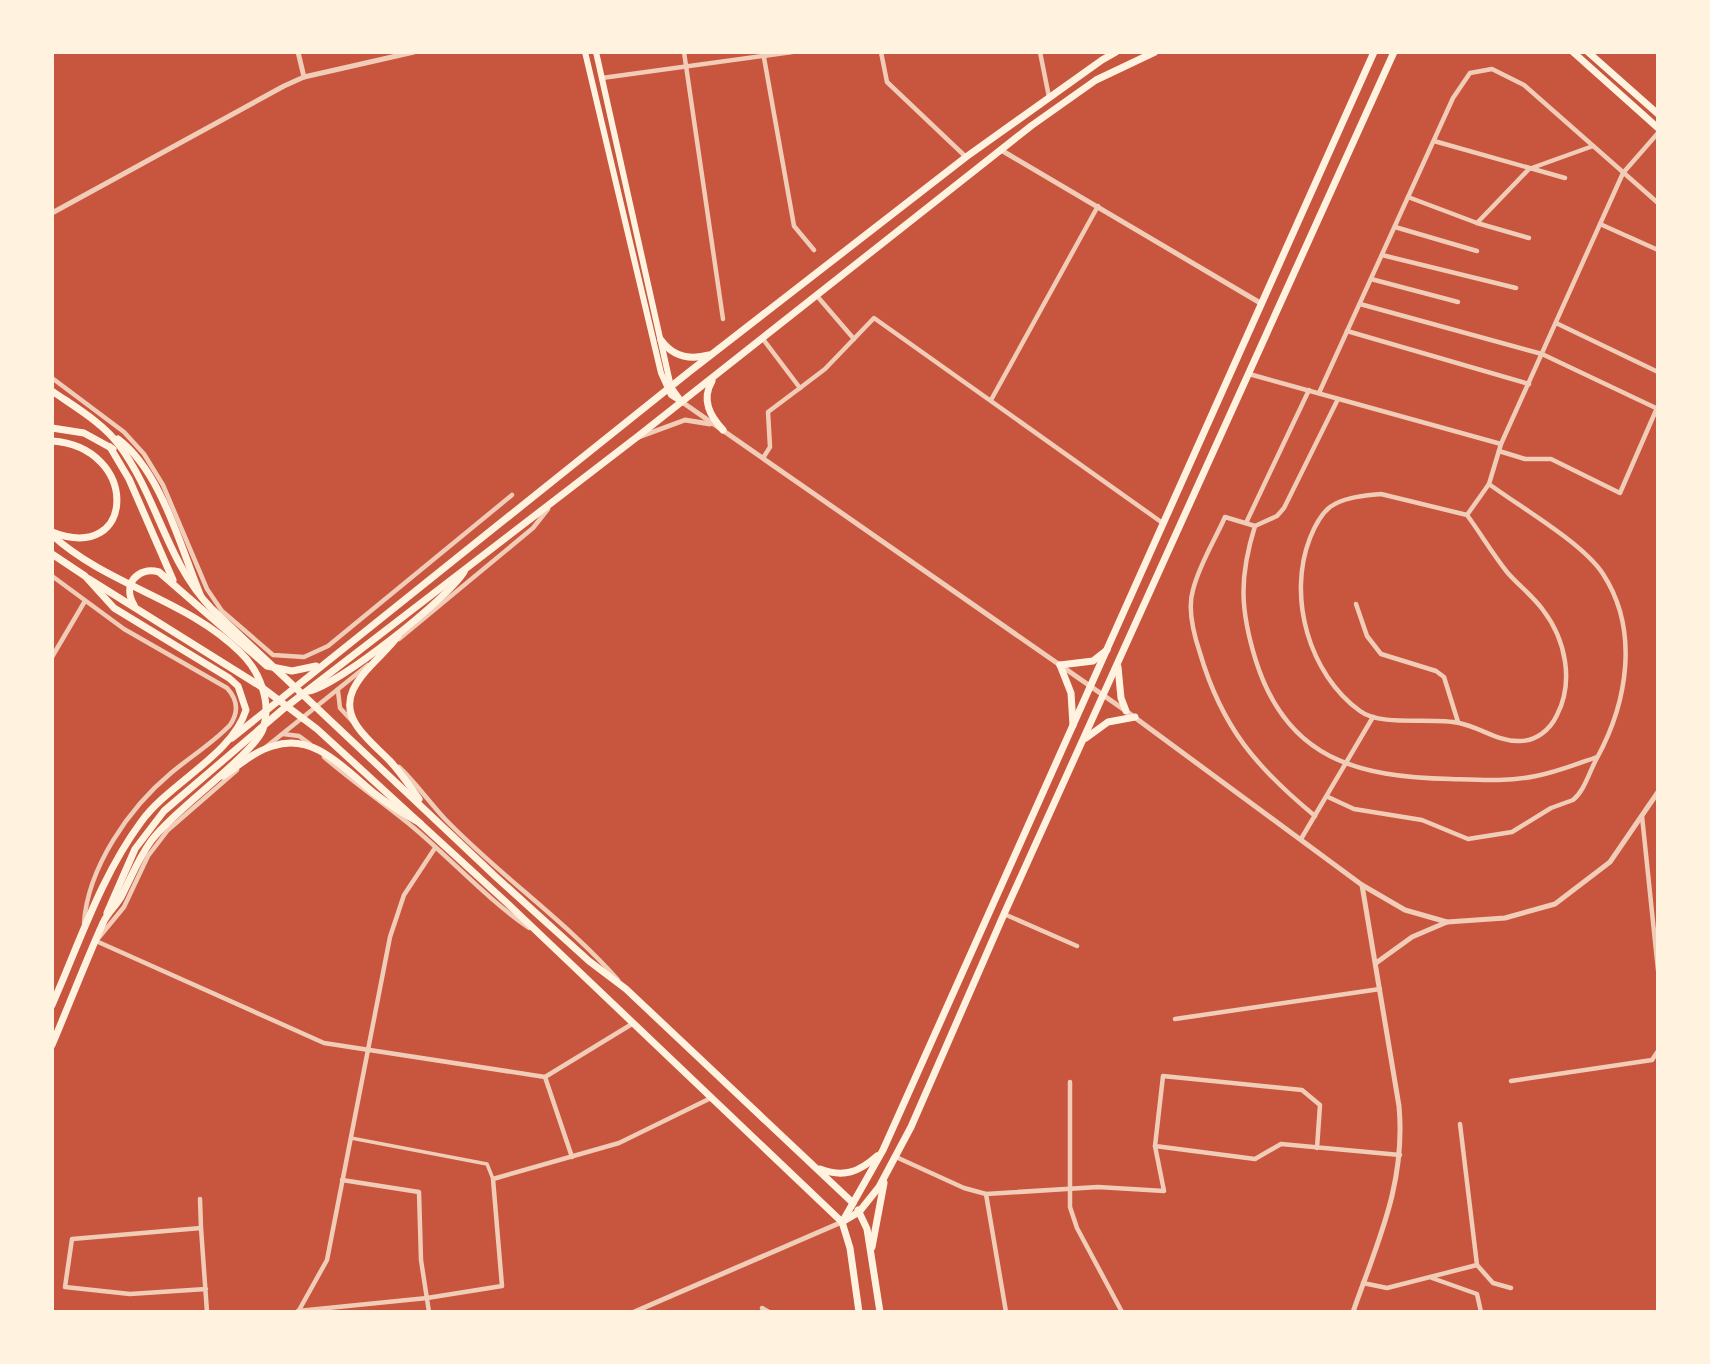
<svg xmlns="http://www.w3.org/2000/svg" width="1710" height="1364" viewBox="0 0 1710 1364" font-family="'Public Sans',sans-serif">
	<rect width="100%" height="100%" fill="#c8553d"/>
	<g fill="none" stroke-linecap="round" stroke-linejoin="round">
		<path stroke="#f1ccb7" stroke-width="3.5" d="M351,1138l136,26 6,15"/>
		<g stroke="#f1ccb7" stroke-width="4.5">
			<path d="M684,52l39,267"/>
			<path d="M763,52l31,174 20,24"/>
			<path d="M881,52l6,30 79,75"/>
			<path d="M1040,52l9,45"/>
			<path d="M602,78l190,-26"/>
			<path d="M1434,141l131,37"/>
			<path d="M1408,197l69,26 52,15"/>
			<path d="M1477,223l52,-54 64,-23"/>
			<path d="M1600,224l58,26"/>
			<path d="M1395,227l82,24"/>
			<path d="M1382,255l134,33"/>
			<path d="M1371,279l87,23"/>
			<path d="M817,296l37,43"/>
			<path d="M1360,304l182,50 116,55"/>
			<path d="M1556,323l102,49"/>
			<path d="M1347,331l182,53"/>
			<path d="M763,339l37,49 25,-19 49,-51 290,206"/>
			<path d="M1249,374l252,70"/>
			<path d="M52,378l72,54 20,22 19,31 44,104 15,22 51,44 31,2 24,-11 184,-151"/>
			<path d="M1319,393l134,-295 17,-25 22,-4 32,16 134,118"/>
			<path d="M1338,399l-54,109 -7,8 -22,10c-16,51 -15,84 1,135 31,98 101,116 195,118 28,1 58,3 85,-3 21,-4 41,-12 61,-19"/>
			<path d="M991,400l107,-194"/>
			<path d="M1499,451l26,8h26l69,34 37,-85"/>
			<path d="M763,458l7,-11 -2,-35 32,-24"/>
			<path d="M1381,494l86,21c14,19 25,38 40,57 11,13 26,24 36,38 23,30 31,72 14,105 -7,15 -21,26 -37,26 -22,1 -40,-14 -61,-18 -27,-6 -78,4 -99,-12 -51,-37 -73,-114 -50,-173 4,-10 11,-24 20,-31 14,-10 33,-11 51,-13z"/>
			<path d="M1467,515l22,-31 12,-40 122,-271 35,-40"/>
			<path d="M1246,523l63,-133"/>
			<path d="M1255,526l-30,-9c-10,23 -26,48 -32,73 -6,19 1,45 7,63 22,75 57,115 115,163"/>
			<path d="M52,576l72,53 103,59c11,12 12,24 3,37 -17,18 -40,32 -59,48 -42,35 -83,94 -87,150"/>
			<path d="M1356,604l11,32 14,18 55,17 8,6 14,45"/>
			<path d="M399,639l134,-111 15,-19"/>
			<path d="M52,657l33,-56"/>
			<path d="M338,691l2,17 13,14"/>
			<path d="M283,734l16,2 11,8"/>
			<path d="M266,747l102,-82"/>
			<path d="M324,757c29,25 61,47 90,71 39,33 73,71 115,100"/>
			<path d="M399,767c17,16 30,35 46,52 55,57 121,102 173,161"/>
			<path d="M237,770l-69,60 -20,26 -24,51 -28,34 228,102 221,34 87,-53"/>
			<path d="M1328,797l26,12 68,11 46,19 44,-7 39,-24 22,-8c12,-10 16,-28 24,-42 30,-55 43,-127 6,-184 -20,-31 -83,-67 -114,-90"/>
			<path d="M1642,816l16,154"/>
			<path d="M1301,839l72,-122"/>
			<path d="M1004,914l73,32"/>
			<path d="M1175,1019l205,-30"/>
			<path d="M545,1077l27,80"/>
			<path d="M1511,1081l141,-21 6,-9"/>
			<path d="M1070,1082v125l7,21 45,84"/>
			<path d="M1460,1124l17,141 16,18 18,5"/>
			<path d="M1317,1148l3,-43 -18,-15 -139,-14 -8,70 100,13 26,-15 119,11"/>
			<path d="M896,1157l68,31 22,6 112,-7 66,4 -9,-45"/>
			<path d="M342,1180l77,12 2,68 8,52"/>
			<path d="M986,1194l20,118"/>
			<path d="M200,1199l1,29"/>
			<path d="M1432,1278l45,16 4,18"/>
			<path d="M1363,1283l24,5 90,-23"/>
			<path d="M206,1289l-76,5 -65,-7 7,-48 129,-11 6,84"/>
			<path d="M762,1308l7,4"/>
			<path d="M298,1311l129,-13 75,-12 -9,-107 126,-36 92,-45"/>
			<path d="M298,1312l29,-52 63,-323 14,-42 31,-47"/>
		</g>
		<g stroke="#f1ccb7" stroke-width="5">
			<path d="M298,52l6,25"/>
			<path d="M1001,150l261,154"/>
			<path d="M52,213l232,-127 20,-9 110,-25"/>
			<path d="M682,402l444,309 236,174 43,25 42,12"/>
			<path d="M639,437l46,-17 25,4"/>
			<path d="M1376,963l36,-26 35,-15 58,-4 50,-14 55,-42 48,-70"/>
			<path d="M634,1312l208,-90"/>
			<path d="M1353,1312c25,-71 53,-129 46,-206l-37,-221"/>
		</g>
		<g stroke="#fff3e0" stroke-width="6">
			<path d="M585,52l76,321 10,22 11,7"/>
			<path d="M596,52l75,335 8,11"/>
		</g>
		<g stroke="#fff3e0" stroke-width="7">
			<path d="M1573,52l85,76"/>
			<path d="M1588,52l70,62"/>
			<path d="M661,340c12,17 29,20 48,15"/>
			<path d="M712,381c-11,19 -2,35 11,49"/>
			<path d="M52,391c23,16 51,32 67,54 38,51 47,116 92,163l285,269 93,84 37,28 227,214"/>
			<path d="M52,428l32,5 29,16"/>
			<path d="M118,439c43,32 62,107 82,155"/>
			<path d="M52,441c88,6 85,124 0,91"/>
			<path d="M110,447l19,32 44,101"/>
			<path d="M89,579l171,107 57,43 190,174 335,319"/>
			<path d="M134,605c-12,-20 3,-39 25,-33l108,94 25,5 24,-5"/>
			<path d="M398,636c-13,18 -35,33 -45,54 -14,30 19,52 37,71 11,12 20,25 29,38"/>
			<path d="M309,691c30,-6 139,-93 155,-119"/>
			<path d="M232,738l457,-366 277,-215 136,-97 14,-8"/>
			<path d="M107,913l28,-64 29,-38 118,-101 355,-273 394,-311 65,-46 59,-28"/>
		</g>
		<g stroke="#fff3e0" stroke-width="7">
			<path d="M52,535c56,51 134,64 188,117 20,19 32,51 23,77 -9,25 -90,82 -112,112 -13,18 -20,37 -30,56 -5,9 -14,16 -18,26 -18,40 -34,82 -51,122"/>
			<path d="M52,554l33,22 29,32 115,70 9,8 8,24c-14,45 -77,73 -105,112 -40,54 -62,122 -89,183"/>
			<path d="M1060,665l11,28 2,32"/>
			<path d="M1060,665l33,-4 14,-11"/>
			<path d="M1118,667l3,31 5,13"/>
			<path d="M1086,738l22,-16 27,-5"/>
			<path d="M223,776c15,-10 32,-25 50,-30 42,-14 72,24 101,47 14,11 30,21 46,30"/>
			<path d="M820,1169c24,9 39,3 57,-13"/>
			<path d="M858,1210l9,19 13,83"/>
			<path d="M844,1219l39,-69 491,-1098"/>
			<path d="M842,1222l17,-10 20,-25 32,-60 93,-213 390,-862"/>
			<path d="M842,1222l8,26 9,64"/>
			<path d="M872,1247l12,-64"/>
		</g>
	</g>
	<rect width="1710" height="1364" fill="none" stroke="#fff3e0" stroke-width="108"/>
</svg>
